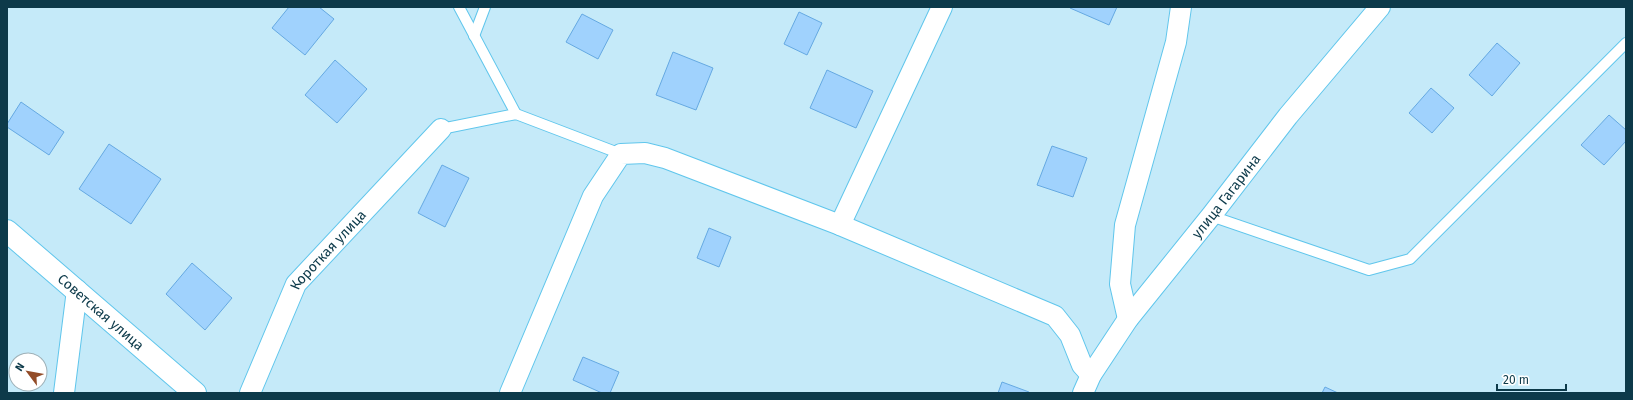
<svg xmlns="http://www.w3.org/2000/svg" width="1633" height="400" viewBox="0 0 1633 400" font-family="'Fira Sans',sans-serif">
	<rect width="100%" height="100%" fill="#c5eaf9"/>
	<g fill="#a0d2fd" stroke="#65a9e2">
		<path d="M289,7h30l15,12 -29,36 -33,-27z"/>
		<path d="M1070,7h47l-8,18 -39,-17z"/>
		<path d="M799,12l23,11 -15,32 -23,-11z"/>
		<path d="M582,14l31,16 -15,29 -32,-17z"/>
		<path d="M1497,43l23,20 -28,33 -23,-21z"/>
		<path d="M673,52l40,16 -17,42 -40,-15z"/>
		<path d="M335,60l32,29 -30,34 -32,-28z"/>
		<path d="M827,70l46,21 -17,37 -46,-20z"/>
		<path d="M1431,88l23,20 -22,25 -23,-20z"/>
		<path d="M21,102l43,30 -15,23 -42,-28v-3z"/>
		<path d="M1609,115l17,15v11l-22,24 -23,-20z"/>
		<path d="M109,144l52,35 -30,45 -52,-35z"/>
		<path d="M1052,146l35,12 -14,39 -36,-12z"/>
		<path d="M442,165l27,13 -24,49 -27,-14z"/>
		<path d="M709,228l22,9 -12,30 -22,-9z"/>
		<path d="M192,263l40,35 -27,32 -39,-36z"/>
		<path d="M583,357l36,15 -9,21h-8l-29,-13z"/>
		<path d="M1002,382l27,10v1h-31z"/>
		<path d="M1325,387l13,6h-16z"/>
	</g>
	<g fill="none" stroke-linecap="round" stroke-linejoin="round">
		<g stroke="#60c6ec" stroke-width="12">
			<g id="service">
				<path d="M459,7l57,107"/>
				<path d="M474,36l11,-29"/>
				<path d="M441,129l75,-15 105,40"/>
				<path d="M1211,216l158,54 41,-11 216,-216"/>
			</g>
		</g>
		<g stroke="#60c6ec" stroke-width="22">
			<g id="minor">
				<path d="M840,225l102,-218"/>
				<path d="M1128,319l-8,-35 5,-59 51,-183 5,-35"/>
				<path d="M64,393l13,-103"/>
				<path id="s1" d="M250,393l46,-109 145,-155"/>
				<path d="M510,393l83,-197 28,-42 24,-1 20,5 175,67 215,91 15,19 12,30 9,10"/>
				<path id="s2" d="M1083,393l8,-18 37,-56 83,-103 77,-100 92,-109"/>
			</g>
		</g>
		<g stroke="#60c6ec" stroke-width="24">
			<g id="tertiary">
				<path id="s3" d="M7,231l188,162"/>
			</g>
		</g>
		<use href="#service" stroke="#fff" stroke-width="10"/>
		<use href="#minor" stroke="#fff" stroke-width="20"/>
		<use href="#tertiary" stroke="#fff" stroke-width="22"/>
	</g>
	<g text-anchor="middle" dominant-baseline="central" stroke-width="3.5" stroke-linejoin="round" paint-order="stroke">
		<g font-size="14" fill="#0d3a4a" stroke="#fff">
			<text stroke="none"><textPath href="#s2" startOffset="244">улица Гагарина</textPath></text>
			<text stroke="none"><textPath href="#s1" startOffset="165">Короткая улица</textPath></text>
			<text stroke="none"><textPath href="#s3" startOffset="124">Советская улица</textPath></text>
		</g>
	</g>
	<rect width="1633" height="400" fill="none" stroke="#0d3a4a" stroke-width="16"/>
	<g transform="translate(28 372) rotate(302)"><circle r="19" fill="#ffffff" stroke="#9eb0b7"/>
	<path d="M0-3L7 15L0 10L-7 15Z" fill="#934c28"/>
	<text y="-6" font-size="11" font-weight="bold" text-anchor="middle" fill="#0d3a4a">N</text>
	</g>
	<path d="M1497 384v6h69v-6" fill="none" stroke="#0d3a4a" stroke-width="2"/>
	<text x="1503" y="384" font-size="12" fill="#0d3a4a" stroke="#ffffff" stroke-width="3" paint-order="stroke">20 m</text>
</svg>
